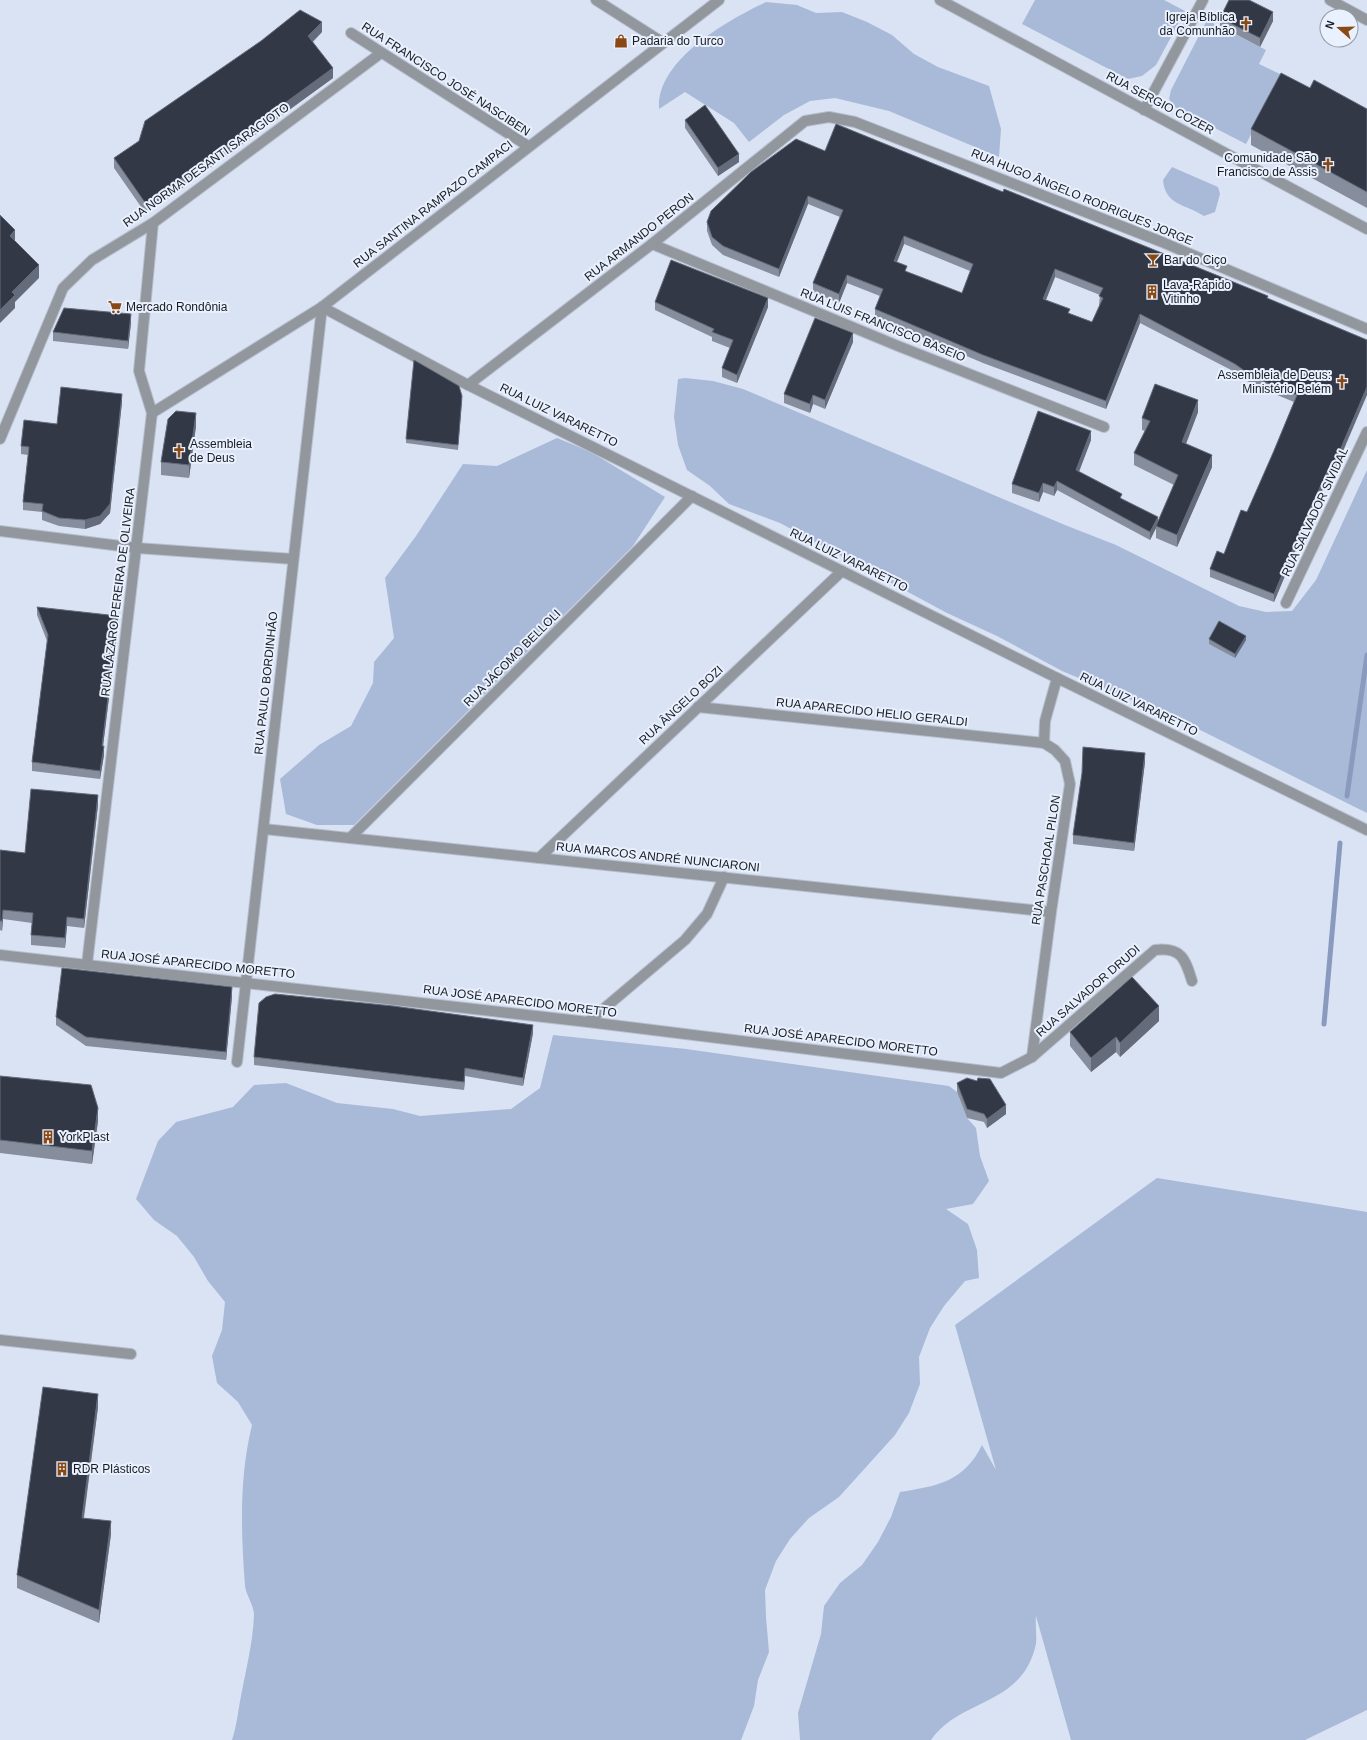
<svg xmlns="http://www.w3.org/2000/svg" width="1367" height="1740" viewBox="0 0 1367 1740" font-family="Arial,sans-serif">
	<rect width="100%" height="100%" fill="#dae3f4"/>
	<g fill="#a9b9d8">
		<path d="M1035,0h129l21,11 -29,54 -14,11 -14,3 -106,-55z"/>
		<path d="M766,2l31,3 19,8 26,-1 25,10 25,13 22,19 24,13 51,19 12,43 -2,28 -110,-46 -54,-13 -25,3 -26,14 -35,27 -15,-19 -49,-31 -26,17c-3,-49 69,-89 107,-107z"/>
		<path d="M1207,20l59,30 -7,14 23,11 -36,69 -70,-36 -7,-9 2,-9z"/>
		<path d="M1172,167l46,20 2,7 -5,18 -11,4c-19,-12 -39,-11 -41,-36z"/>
		<path d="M685,378l28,3 30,8 322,136 51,20 123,61 27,6 26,-1 24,-31 51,-110v343l-185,-92 -120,-50 -65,-35 -50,-23 -167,-90 -51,-19 -19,-18 -23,-16 -9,-25 -4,-28 4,-38z"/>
		<path d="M557,438l34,14 74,45 -32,49 -279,279h-37l-31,-11 -6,-35 39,-34 32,-19 22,-43 1,-21 20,-24 -9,-60 31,-42 47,-72 34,2z"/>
		<path d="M553,1035l133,14 263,37 8,6 10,26 9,10 4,28 9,25 -16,23 -27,5 22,15 9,26 2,28 -14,3 -21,25 -14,22 -11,29 1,27 -11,29 -14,22 -56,62 -30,21 -19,21 -14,22 -11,29 1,27 3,35 -11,28 -4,26 -13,34h-509c5,-15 6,-29 9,-44 5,-27 12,-54 13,-81 0,-10 -8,-20 -9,-29 -4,-54 -6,-108 7,-161l-14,-23 -21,-19 -5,-27 10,-26 3,-28 -17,-21 -14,-24 -17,-21 -23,-16 -18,-21 22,-58 18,-19 57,-15 21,-22 32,-2 51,20 56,6 27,7 91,-7 29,-21z"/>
		<path d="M1157,1178l210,34v498l-62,30h-234l-35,-124c-1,9 1,19 0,28 -14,63 -75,53 -105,96h-131l-2,-27 23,-79 3,-28 16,-23 22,-18 16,-23 13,-25 9,-25c37,-6 64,-10 82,-47l14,25 -41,-145z"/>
	</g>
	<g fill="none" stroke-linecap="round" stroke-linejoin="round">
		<g stroke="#899abe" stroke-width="5">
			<path d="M1347,796l20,-141"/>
			<path d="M1324,1024l16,-181"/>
		</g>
		<g stroke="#b7bfce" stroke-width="12">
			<g id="minor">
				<path d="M596,0l66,42"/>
				<path d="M940,0l427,229"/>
				<path d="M1330,0l37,20"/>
				<path d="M351,33l177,113"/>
				<path d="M1144,110l59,-110"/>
				<path d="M652,244l246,102 206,81"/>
				<path d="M322,307l146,78 589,293 310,152"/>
				<path d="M468,385l184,-141 153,-123 24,-4 26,5 307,120 205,87"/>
				<path d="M152,413l170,-106 397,-307"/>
				<path d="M0,439l63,-151 29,-28 61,-37 228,-170"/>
				<path d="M0,531l137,17 156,11"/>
				<path d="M1286,603l81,-171"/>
				<path d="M698,707l346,36"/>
				<path d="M264,829l787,83"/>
				<path d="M350,838l342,-342"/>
				<path d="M539,858l303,-287"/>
				<path d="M0,955l588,67 413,51 31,-16 123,-107c26,-3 30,8 37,31"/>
				<path d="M87,964l65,-551 -13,-42 14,-148"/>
				<path d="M588,1022l97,-82 22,-26 17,-37"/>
				<path d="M1032,1057l19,-145 19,-128 -5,-23 -10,-11 -11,-7 1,-22 12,-43"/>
				<path d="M237,1062l85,-755"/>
				<path d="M0,1340l131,14"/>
			</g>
		</g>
		<use href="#minor" stroke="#92969d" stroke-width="10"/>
	</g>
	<g fill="#868e9d" fill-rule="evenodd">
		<path d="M1220,18l53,3 -13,26 -40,-21z"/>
		<path d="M322,32l-9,10 20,36 -187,136 -32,-46v-10z"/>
		<path d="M1310,88l57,21v99l-116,-63v-16z"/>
		<path d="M685,120l54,42 -21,14 -33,-48z"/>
		<path d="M825,151l178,41 265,107 99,41 -32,130 -3,-1 -27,59 -31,74 -64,-25v-8l14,-15 23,-42 26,-59 21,-51 -41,-17 -18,-13 -95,-49 -34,86 -123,-46 -108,-46v-8l5,-13 -33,-13 -8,20 -26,-11v-9l27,-66 -32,-13 -29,73 -56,-22 -11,-10 -5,-14v-9zM904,244l66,27 -8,22 -55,-21 -10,-10zM1055,277l45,18 -1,10h1l-8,17 -22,-8 -24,-14z"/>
		<path d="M655,302l113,5 -31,76 -15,-6v-9l8,-20 -18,-7v-4l-57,-27z"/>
		<path d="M131,323l-3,26 -75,-8v-9z"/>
		<path d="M853,342l-28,67 -12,-5 -3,9 -26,-10v-9z"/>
		<path d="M462,400l-4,50 -52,-7v-4z"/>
		<path d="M122,402l-12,111 -10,11 -15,5 -26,-3 -17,-6v-8l-19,-2v-8l5,-47 -7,-1v-8l36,-22z"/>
		<path d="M1198,412l-12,32 26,23 -35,80 -21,-9v-10l-6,12 -93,-50 -3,6 -11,-4 -4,10 -27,-9v-9l79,-44 -12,32 43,27 36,25 16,-39 -40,-20v-12l11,-22 -3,-1v-12z"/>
		<path d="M196,426l-7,52 -28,-3v-13z"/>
		<path d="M37,607l81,18 -15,121 1,9 -4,24 -68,-8v-9l15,-121 -10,-26z"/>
		<path d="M1209,639l37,1 -11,18 -26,-14z"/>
		<path d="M1145,762l-11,89 -61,-7v-9z"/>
		<path d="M98,805l-14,123 -17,-2 -2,22 -34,-3v-10l1,-12 -29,-4 -1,12 -2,-1v-80l25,3z"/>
		<path d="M232,996l-6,64 -140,-14 -30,-21v-8z"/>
		<path d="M1159,1021l-39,36 -4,-5 -25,20 -21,-26v-14z"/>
		<path d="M533,1033l-10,53 -58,-10 -1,14 -210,-25v-8z"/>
		<path d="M0,1076l98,45 -6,43 -92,-11z"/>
		<path d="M957,1083l49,31 -19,14 -3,-6 -17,-4 -10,-26z"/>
		<path d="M98,1407l-14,111 27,16 -12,89 -82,-35v-13z"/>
	</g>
	<g fill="#646b7a">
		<path d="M1273,12v9l-13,26v-9z"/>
		<path d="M322,22v10l-14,14v-10z"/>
		<path d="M333,68v10l-187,136v-10z"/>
		<path d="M739,154v8l-21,14v-8z"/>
		<path d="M808,196v8l-29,73v-8z"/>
		<path d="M15,230v13l-5,-7z"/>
		<path d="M904,236v8l-10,25v-8z"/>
		<path d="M39,265v13l-24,24v6l-15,15v-13l12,-18z"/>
		<path d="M1055,269v8l-12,30v-8z"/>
		<path d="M847,275v8l-8,20v-9z"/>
		<path d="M768,298v9l-31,76v-8z"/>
		<path d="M131,314v9l-3,26v-8z"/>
		<path d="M1140,314v9l-34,86v-8z"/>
		<path d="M853,333v9l-28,67v-9z"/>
		<path d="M1367,387v8l-32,75v-8z"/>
		<path d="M122,394v8l-12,111 -10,11 -15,5v-9z"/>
		<path d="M813,395v9l-3,9v-9z"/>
		<path d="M1198,400v12l-16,42v-12z"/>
		<path d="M196,413v13l-7,52v-13z"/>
		<path d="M1091,431v9l-15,39v-9z"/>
		<path d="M1212,455v12l-35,80v-12z"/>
		<path d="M1332,461v8l-27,59 -31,74v-8l31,-74z"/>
		<path d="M1057,481v9l-3,6v-9z"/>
		<path d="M1043,483v9l-4,10v-9z"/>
		<path d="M1158,517v9h-2v2l-6,12v-8z"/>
		<path d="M118,616v9l-16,129v-8z"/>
		<path d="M1246,636v4l-11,18v-4z"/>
		<path d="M104,746v9l-4,24v-8z"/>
		<path d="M1145,753v9l-11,89v-8z"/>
		<path d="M98,795v10l-14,123v-9z"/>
		<path d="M3,910v9l-1,12v-10z"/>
		<path d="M67,917v9l-2,22v-10z"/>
		<path d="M232,987v9l-6,64v-8z"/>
		<path d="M1159,1006v15l-39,36v-14z"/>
		<path d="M533,1025v8l-10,53v-8z"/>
		<path d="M1116,1037v15l-25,20v-14z"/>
		<path d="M465,1068v8l-1,14v-8z"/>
		<path d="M1006,1105v9l-19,14v-9z"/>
		<path d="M98,1108v13l-6,43v-13z"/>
		<path d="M98,1394v13l-16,123v-12z"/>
		<path d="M111,1521v13l-12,89v-13z"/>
	</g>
	<g fill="#323846" stroke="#646b7a" fill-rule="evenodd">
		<path d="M1229,0h20l24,12 -13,26 -40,-20z"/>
		<path d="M300,10l22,12 -14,14 25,32 -187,136 -32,-46 25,-17 6,-20 116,-80z"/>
		<path d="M1281,73l29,15 4,-8 53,29v83l-116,-63z"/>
		<path d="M705,105l34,49 -21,14 -33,-48z"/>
		<path d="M836,124l167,68 1,-3 264,107 -1,2 100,42v47l-32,75 -3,-1 -27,59 -31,74 -64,-25 7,-18 7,3 17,-44 6,2 26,-59 24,-58 -44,-18 -18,-13 -95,-50 -34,87 -123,-46 -108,-46 8,-20 -36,-14 -8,19 -26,-11 30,-73 -35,-14 -29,73 -56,-23 -11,-9 -5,-15 4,-11 40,-39 45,-33 29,12zM904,236l69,28 -11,29 -57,-22 2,-5 -13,-5zM1055,269l48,19 -4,8 4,2 -11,24 -24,-9 2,-4 -27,-10z"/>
		<path d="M0,215l15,15 -5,6 29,29 -27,27 3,3 -15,15z"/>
		<path d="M671,260l97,38 -31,77 -15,-7 11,-28 -21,-8 2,-3 -59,-27z"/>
		<path d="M64,308l67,6 -3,27 -75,-9z"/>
		<path d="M815,318l38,15 -28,67 -12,-5 -3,9 -26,-10z"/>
		<path d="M414,360l45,26 3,10 -4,49 -52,-6z"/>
		<path d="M1155,384l43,16 -16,42 30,13 -35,80 -21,-9 22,-51 -44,-22 16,-32 -8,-3z"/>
		<path d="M61,387l61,7 -12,110 -10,12 -15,4 -26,-2 -17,-7 1,-7 -20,-2 6,-55 -8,-1 3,-26 33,4z"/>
		<path d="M176,411l20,2 -7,52 -28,-3 7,-43z"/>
		<path d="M1038,411l53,20 -15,39 46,24 -2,4 38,19 -8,15 -93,-51 -3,6 -11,-4 -4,10 -27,-9z"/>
		<path d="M37,607l81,9 -16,130h2l-4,25 -68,-9 16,-127z"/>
		<path d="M1219,621l27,15 -11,18 -26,-15z"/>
		<path d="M1083,747l62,6 -11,90 -61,-8 9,-62z"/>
		<path d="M31,789l67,6 -14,124 -17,-2 -2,21 -34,-3 2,-22 -30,-3 -1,11h-2v-71l25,3z"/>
		<path d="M62,968l170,19 -6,65 -140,-15 -30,-20z"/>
		<path d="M1132,977l27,29 -39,37 -4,-6 -25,21 -21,-26z"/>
		<path d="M275,994l118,12 140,19 -10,53 -58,-10 -1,14 -210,-25 5,-54 7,-6z"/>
		<path d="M0,1076l91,9 7,23 -6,43 -92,-11z"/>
		<path d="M967,1078l10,3 1,-3 12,1 16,26 -19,14 -3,-5 -17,-5 -10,-26z"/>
		<path d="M43,1387l55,7 -16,124 29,3 -12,89 -82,-35z"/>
	</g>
	<defs>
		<g id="church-bare" transform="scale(1.08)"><path d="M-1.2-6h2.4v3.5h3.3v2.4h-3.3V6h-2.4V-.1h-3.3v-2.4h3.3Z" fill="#894814" stroke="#e9f0fe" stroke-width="2.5" paint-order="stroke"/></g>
		<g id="shop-bare" transform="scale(1.08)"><path d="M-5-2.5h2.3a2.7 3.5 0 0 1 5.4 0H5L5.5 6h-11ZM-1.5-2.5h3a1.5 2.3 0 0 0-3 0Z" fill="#894814" stroke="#e9f0fe" stroke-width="2.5" paint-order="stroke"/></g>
		<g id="bar-bare" transform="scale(1.08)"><path d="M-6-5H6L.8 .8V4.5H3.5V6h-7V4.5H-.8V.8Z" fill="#894814" stroke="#e9f0fe" stroke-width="2.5" paint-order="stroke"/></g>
		<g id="building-bare" transform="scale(1.08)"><path d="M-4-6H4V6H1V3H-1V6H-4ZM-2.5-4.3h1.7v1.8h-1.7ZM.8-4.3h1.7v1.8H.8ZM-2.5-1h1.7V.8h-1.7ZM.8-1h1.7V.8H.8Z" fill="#894814" stroke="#e9f0fe" stroke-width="2.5" paint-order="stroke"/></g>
		<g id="supermarket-bare" transform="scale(1.08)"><path d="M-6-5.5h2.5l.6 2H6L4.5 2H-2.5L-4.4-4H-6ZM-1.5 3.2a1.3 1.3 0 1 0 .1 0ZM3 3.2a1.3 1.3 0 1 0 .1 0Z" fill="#894814" stroke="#e9f0fe" stroke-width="2.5" paint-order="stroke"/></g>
	</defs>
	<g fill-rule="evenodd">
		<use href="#church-bare" x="1246" y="24"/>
		<use href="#shop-bare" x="621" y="41"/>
		<use href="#church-bare" x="1328" y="165"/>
		<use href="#bar-bare" x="1153" y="260"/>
		<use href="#building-bare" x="1152" y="292"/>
		<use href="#supermarket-bare" x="115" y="307"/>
		<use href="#church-bare" x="1342" y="382"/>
		<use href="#church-bare" x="179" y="451"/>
		<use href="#building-bare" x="48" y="1137"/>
		<use href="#building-bare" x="62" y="1469"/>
	</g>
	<g text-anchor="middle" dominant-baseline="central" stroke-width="4" stroke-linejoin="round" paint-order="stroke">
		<g font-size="12" fill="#181c22" stroke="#e9f0fe" text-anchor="start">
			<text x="1235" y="17" text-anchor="end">Igreja Bíblica<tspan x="1235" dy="14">da Comunhão</tspan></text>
			<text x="632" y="41">Padaria do Turco</text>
			<text x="1317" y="158" text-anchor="end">Comunidade São<tspan x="1317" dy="14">Francisco de Assis</tspan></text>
			<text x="1164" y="260">Bar do Ciço</text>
			<text x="1163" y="285">Lava-Rápido<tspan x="1163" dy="14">Vitinho</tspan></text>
			<text x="126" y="307">Mercado Rondônia</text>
			<text x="1331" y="375" text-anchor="end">Assembleia de Deus:<tspan x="1331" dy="14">Ministério Belém</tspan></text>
			<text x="190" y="444">Assembleia<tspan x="190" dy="14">de Deus</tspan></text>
			<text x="59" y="1137">YorkPlast</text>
			<text x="73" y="1469">RDR Plásticos</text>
		</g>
		<g font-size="12" fill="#181c22" stroke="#e9f0fe">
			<text transform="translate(446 79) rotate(33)">RUA FRANCISCO JOSÉ NASCIBEN</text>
			<text transform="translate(1160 103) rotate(28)">RUA SERGIO COZER</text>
			<text transform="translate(206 165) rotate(-36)">RUA NORMA DESANTI SARAGIOTO</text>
			<text transform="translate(1082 197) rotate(22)">RUA HUGO ÂNGELO RODRIGUES JORGE</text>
			<text transform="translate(433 204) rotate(-38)">RUA SANTINA RAMPAZO CAMPACI</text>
			<text transform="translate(639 237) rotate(-38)">RUA ARMANDO PERON</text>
			<text transform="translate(883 325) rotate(22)">RUA LUIS FRANCISCO BASEIO</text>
			<text transform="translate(559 415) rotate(26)">RUA LUIZ VARARETTO</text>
			<text transform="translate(1315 512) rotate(-65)">RUA SALVADOR SIVIDAL</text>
			<text transform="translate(849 560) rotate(26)">RUA LUIZ VARARETTO</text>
			<text transform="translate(118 592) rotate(-83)">RUA LÁZARO PEREIRA DE OLIVEIRA</text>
			<text transform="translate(512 658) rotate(-45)">RUA JÁCOMO BELLOLI</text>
			<text transform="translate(266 683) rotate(-84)">RUA PAULO BORDINHÃO</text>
			<text transform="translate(1139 704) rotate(26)">RUA LUIZ VARARETTO</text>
			<text transform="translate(681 705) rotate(-43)">RUA ÂNGELO BOZI</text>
			<text transform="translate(872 712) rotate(6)">RUA APARECIDO HELIO GERALDI</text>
			<text transform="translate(658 857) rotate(6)">RUA MARCOS ANDRÉ NUNCIARONI</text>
			<text transform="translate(1046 860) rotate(-81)">RUA PASCHOAL PILON</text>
			<text transform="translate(198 964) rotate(6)">RUA JOSÉ APARECIDO MORETTO</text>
			<text transform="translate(1088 991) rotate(-41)">RUA SALVADOR DRUDI</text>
			<text transform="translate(520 1001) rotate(7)">RUA JOSÉ APARECIDO MORETTO</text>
			<text transform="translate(841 1040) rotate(7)">RUA JOSÉ APARECIDO MORETTO</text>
		</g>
	</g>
	<g transform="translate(1339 28) rotate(290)"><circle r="19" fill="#e9f0fe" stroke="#959ba6"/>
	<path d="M0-3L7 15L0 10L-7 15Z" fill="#894814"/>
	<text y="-6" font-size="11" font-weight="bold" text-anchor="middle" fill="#181c22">N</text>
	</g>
</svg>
